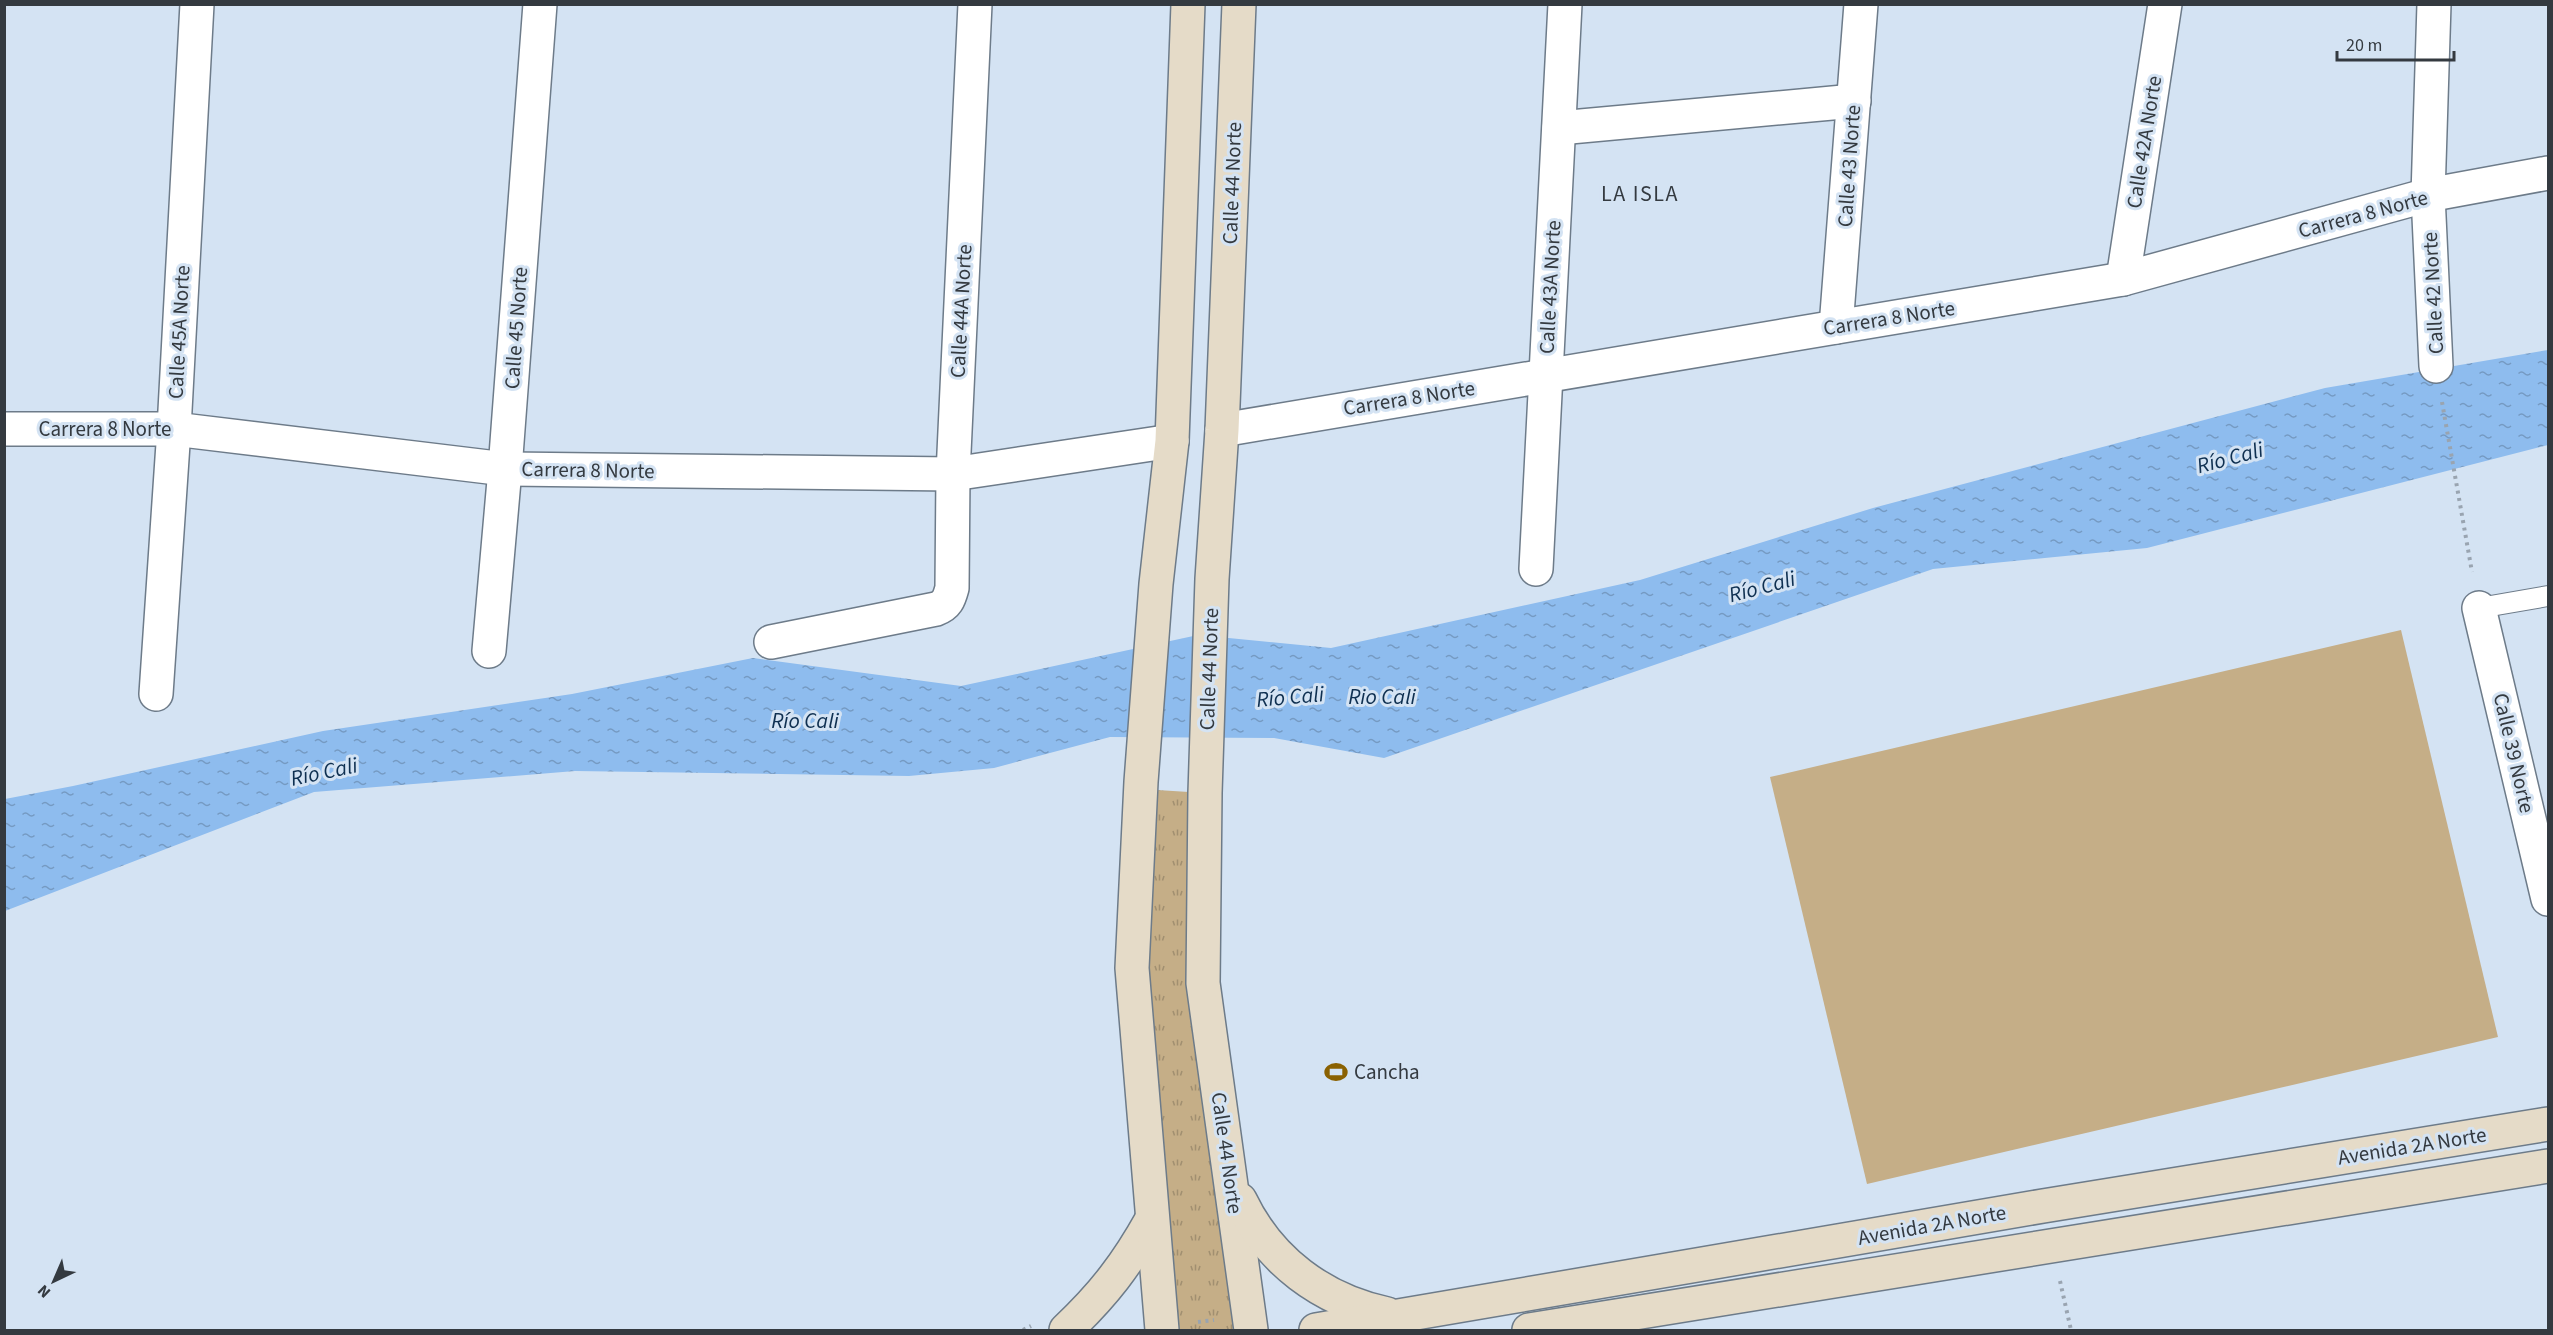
<svg xmlns="http://www.w3.org/2000/svg" width="2553" height="1335" viewBox="0 0 2553 1335" font-family="'Source Sans 3',sans-serif">
	<defs>
		<pattern id="grass-tufts" width="24" height="20" patternUnits="userSpaceOnUse" patternTransform="scale(1.5)"><rect width="24" height="20" fill="#c5ae87"/><path d="M3 7l-1-3M5 7V3M7 7l1-3M15 17l-1-3M17 17v-4M19 17l1-3" fill="none" stroke="#a18f70"/></pattern>
		<pattern id="water-ripples" width="26" height="14" patternUnits="userSpaceOnUse" patternTransform="scale(1.5)"><rect width="26" height="14" fill="#8ebcee"/><path d="M2 4q2-2 4 0t4 0M15 11q2-2 4 0t4 0" fill="none" stroke="#759ac2"/></pattern>
	</defs>
	<rect width="100%" height="100%" fill="#d4e3f3"/>
	<path fill="url(#grass-tufts)" d="M1141,789l64,4 -2,190 48,347h-89z"/>
	<path fill="#c5ae87" d="M2401,630l97,407 -631,147 -97,-407z"/>
	<path fill="url(#water-ripples)" d="M2548,350v95l-401,103 -214,21 -549,189 -110,-20 -164,-1 -116,31 -85,8 -334,-5 -261,21 -309,119v-112l68,-13 250,-55 249,-37 181,-36 208,28 237,-51 133,13 309,-68 233,-72 452,-120z"/>
	<g fill="none" stroke-linecap="round" stroke-linejoin="round">
		<g stroke="#6d7b89" stroke-width="22">
			<path id="lane" d="M2479,608l69,-12"/>
		</g>
		<g stroke="#6d7b89" stroke-width="36">
			<g id="street">
				<path d="M2434,4l-6,191 8,171"/>
				<path d="M1559,128l295,-27"/>
				<path d="M2123,279l42,-275"/>
				<path d="M1836,327l25,-323"/>
				<path d="M4,429h170l331,40 448,5 219,-33"/>
				<path d="M1222,430l901,-151 305,-84 120,-22"/>
				<path d="M1536,569l29,-565"/>
				<path d="M2479,608l69,291"/>
				<path d="M771,642l165,-33c11,-4 13,-10 16,-21l1,-114 22,-470"/>
				<path d="M489,651l16,-182 35,-465"/>
				<path d="M156,694l18,-265 23,-425"/>
			</g>
		</g>
		<g stroke="#6d7b89" stroke-width="36">
			<g id="secondary">
				<path d="M1239,4l-17,426 -10,149 -7,214 -2,190 48,347"/>
				<path d="M1240,1200c29,61 82,100 147,114"/>
				<path d="M1066,1330c38,-36 61,-66 86,-111"/>
				<path d="M1162,1330l-30,-362 9,-186 15,-198 16,-143 16,-437"/>
				<path d="M1316,1330l727,-124 505,-82"/>
				<path d="M1529,1330l1019,-164"/>
			</g>
		</g>
		<g stroke="#99a4b0" stroke-width="4" stroke-dasharray="3 4.5" stroke-linecap="butt">
			<path d="M2442,402l30,170"/>
			<path d="M2060,1281l11,49"/>
			<path d="M1198,1322l16,-2"/>
			<path d="M1023,1330l8,-4"/>
		</g>
		<use href="#lane" stroke="#fff" stroke-width="20"/>
		<use href="#street" stroke="#fff" stroke-width="33"/>
		<use href="#secondary" stroke="#e5dbc8" stroke-width="33"/>
	</g>
	<defs>
		<g id="stadium-bare" transform="scale(1.8)"><path d="M0-5a6.5 5 0 1 0 0 10a6.5 5 0 1 0 0-10ZM-3.5-1.8h7v3.6h-7Z" fill="#8a6101" stroke="#d4e3f3" stroke-width="2.5" paint-order="stroke"/></g>
	</defs>
	<g fill-rule="evenodd">
		<use href="#stadium-bare" x="1336" y="1072"/>
	</g>
	<g text-anchor="middle" dominant-baseline="central" stroke-width="6" stroke-linejoin="round" paint-order="stroke">
		<g font-size="21" fill="#343a40" stroke="#d4e3f3">
			<text transform="translate(2144 142) rotate(-81)">Calle 42A Norte</text>
			<text transform="translate(1849 166) rotate(-86)">Calle 43 Norte</text>
			<text transform="translate(1232 183) rotate(-88)">Calle 44 Norte</text>
			<text transform="translate(2363 214) rotate(-15)">Carrera 8 Norte</text>
			<text transform="translate(1550 287) rotate(-87)">Calle 43A Norte</text>
			<text transform="translate(2433 293) rotate(-93)">Calle 42 Norte</text>
			<text transform="translate(961 311) rotate(-87)">Calle 44A Norte</text>
			<text transform="translate(1889 318) rotate(-9)">Carrera 8 Norte</text>
			<text transform="translate(516 328) rotate(-86)">Calle 45 Norte</text>
			<text transform="translate(179 332) rotate(-87)">Calle 45A Norte</text>
			<text transform="translate(1409 398) rotate(-9)">Carrera 8 Norte</text>
			<text x="105" y="429">Carrera 8 Norte</text>
			<text transform="translate(588 470) rotate(1)">Carrera 8 Norte</text>
			<text transform="translate(1209 669) rotate(-88)">Calle 44 Norte</text>
			<text transform="translate(2514 753) rotate(77)">Calle 39 Norte</text>
			<text transform="translate(2412 1146) rotate(-9)">Avenida 2A Norte</text>
			<text transform="translate(1227 1153) rotate(82)">Calle 44 Norte</text>
			<text transform="translate(1932 1225) rotate(-10)">Avenida 2A Norte</text>
		</g>
		<g font-size="21" fill="#343a40" stroke="#d4e3f3" text-anchor="start">
			<text x="1354" y="1072">Cancha</text>
		</g>
		<g font-size="22" letter-spacing="1.5" fill="#343a40" stroke="#d4e3f3">
			<text x="1640" y="194">LA ISLA</text>
		</g>
		<g font-size="22" font-style="italic" fill="#0f3051" stroke="#d4e3f3">
			<text transform="translate(2230 458) rotate(-15)">Río Cali</text>
			<text transform="translate(1762 587) rotate(-15)">Río Cali</text>
			<text transform="translate(1290 697) rotate(-5)">Río Cali</text>
			<text x="1382" y="697">Rio Cali</text>
			<text x="805" y="721">Río Cali</text>
			<text transform="translate(324 772) rotate(-12)">Río Cali</text>
		</g>
	</g>
	<rect width="2553" height="1335" fill="none" stroke="#343a40" stroke-width="12"/>
	<g transform="translate(54 1281) rotate(224)" stroke="#d4e3f3" stroke-width="4.5" paint-order="stroke">
	<path d="M0-4.5L10 22L0 15L-10 22Z" fill="#343a40"/>
	<text y="-9" font-size="16" font-weight="bold" text-anchor="middle" fill="#343a40">N</text>
	</g>
	<path d="M2337 51v9h117v-9" fill="none" stroke="#343a40" stroke-width="3"/>
	<text x="2346" y="51" font-size="18" fill="#343a40" stroke="#d4e3f3" stroke-width="4.5" paint-order="stroke">20 m</text>
</svg>
